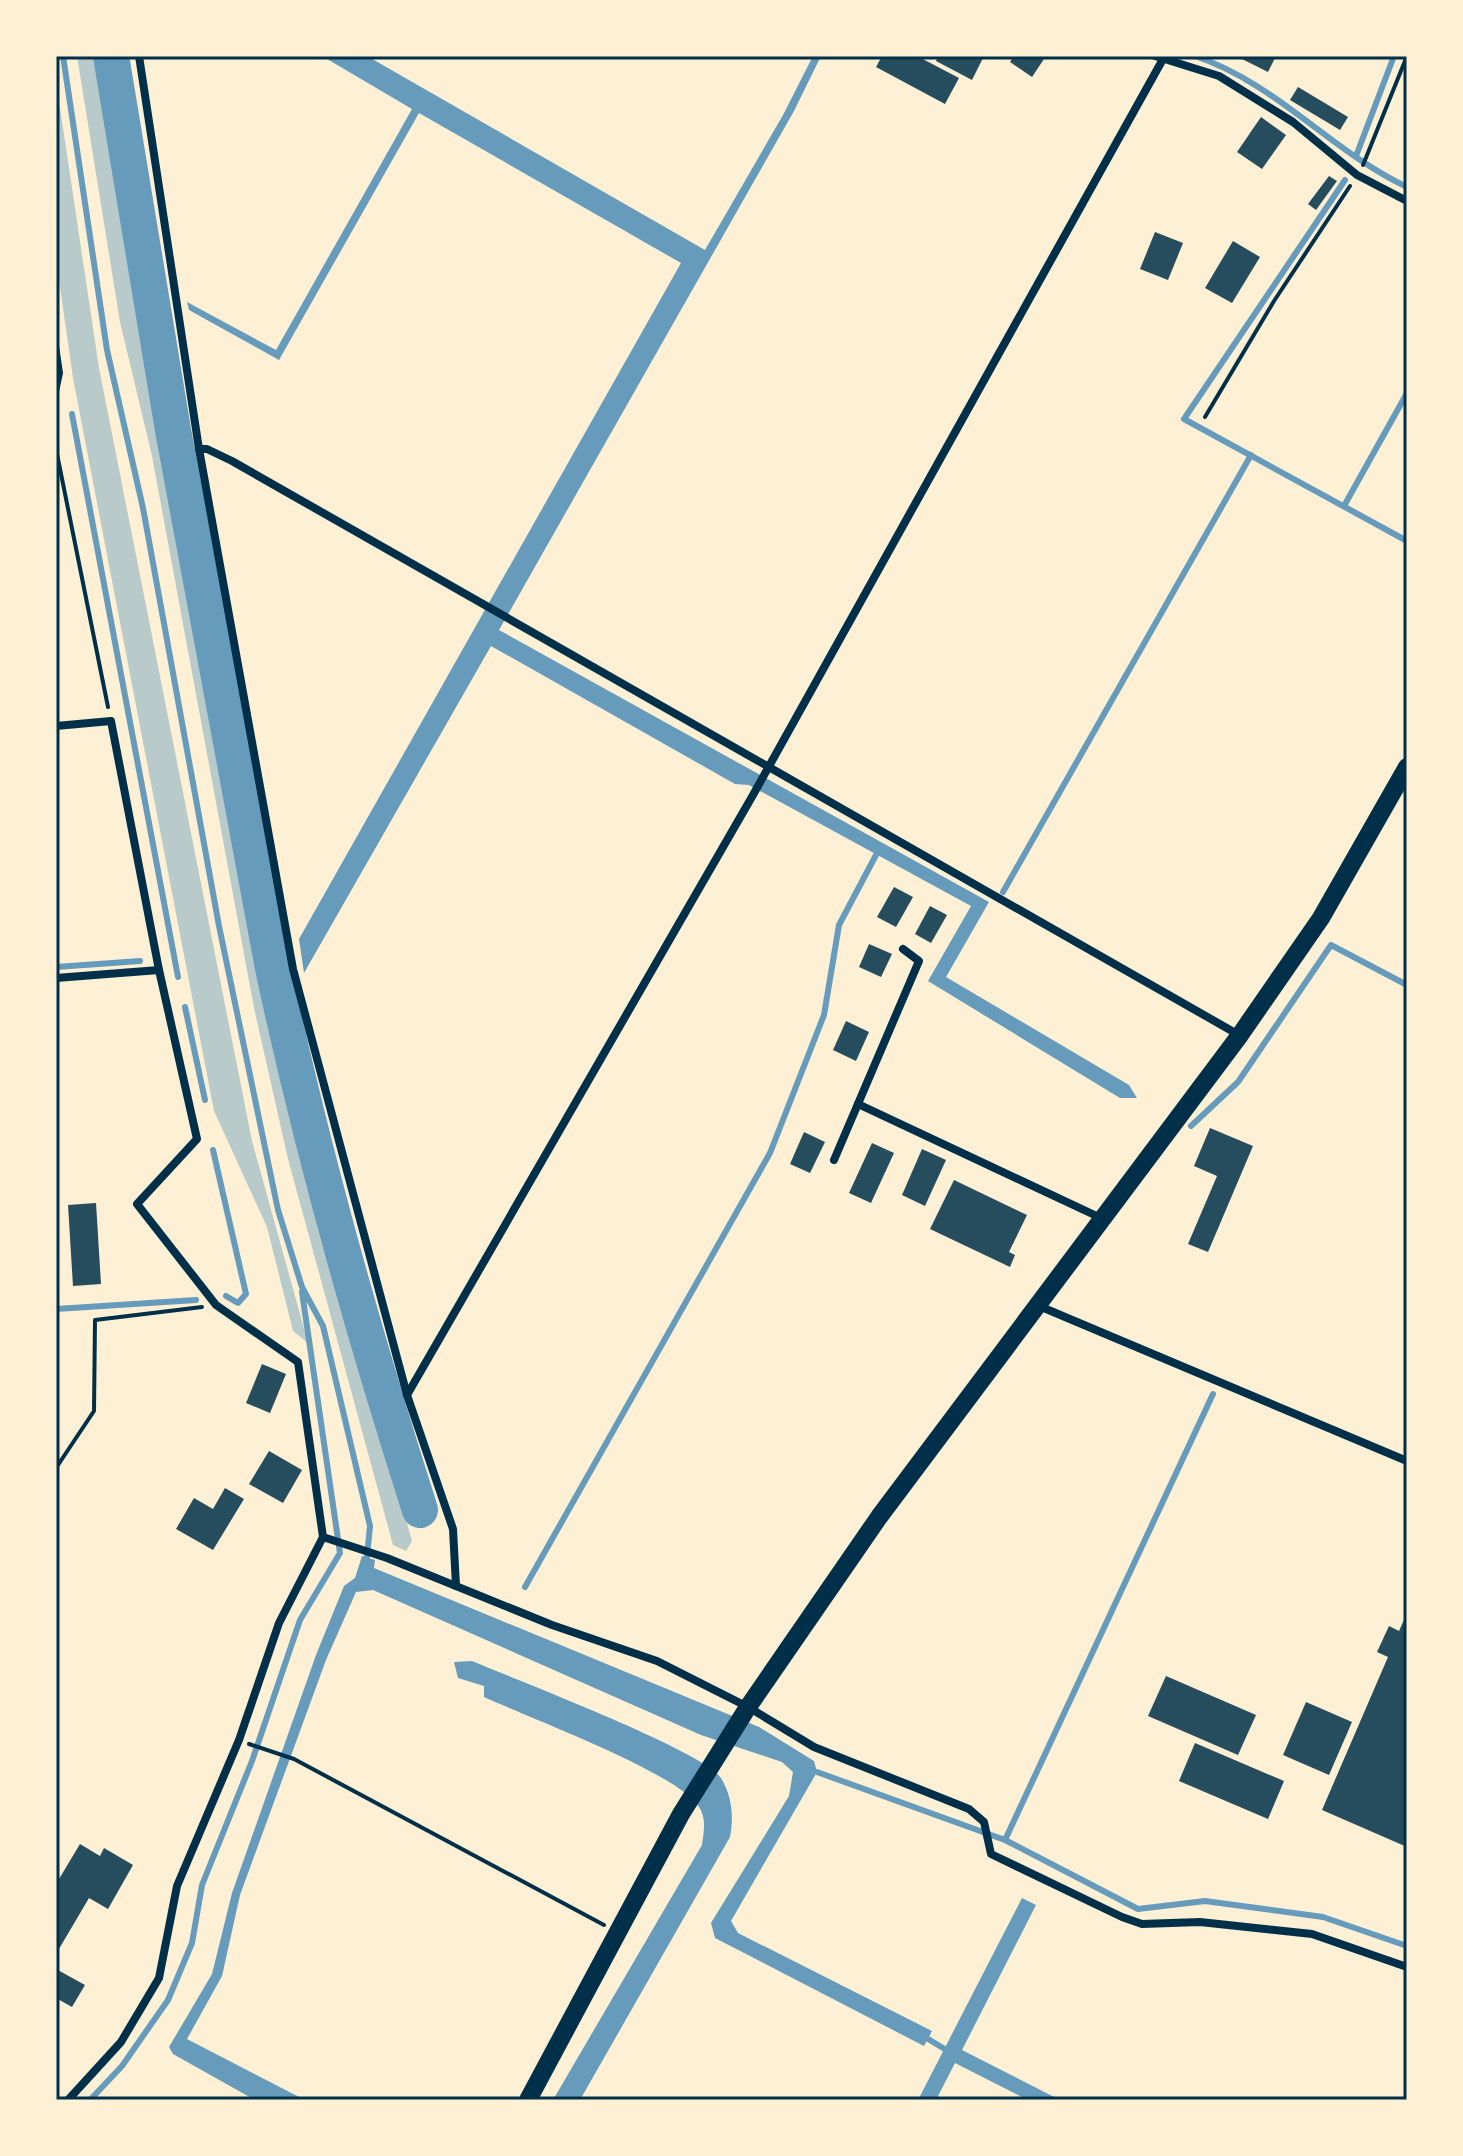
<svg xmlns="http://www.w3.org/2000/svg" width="1463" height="2156" viewBox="0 0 1463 2156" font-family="Montserrat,sans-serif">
	<rect width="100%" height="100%" fill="#fdf0d5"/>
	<g fill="#b9caca">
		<path d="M77,56h21l170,969 144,516 -6,10 -13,-6 -105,-386 -34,-151 -102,-552 -32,-134z"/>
		<path d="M56,81l43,287 153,773 56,202 -15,-12 -26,-104 -53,-116 -141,-733 -17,-119z"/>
	</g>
	<g fill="#669bbc">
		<path d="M322,56h45l338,194 78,-135 30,-59h8l-27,55 -295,519 490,272 -43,75 183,108 8,13h-17l-192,-117 43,-75 -222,-121 -14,-1 -244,-138 -187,327 -5,-34 382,-676 -262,-150 -140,247 -90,-50 -2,-8 89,48 136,-241z"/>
		<path d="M362,1556l13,4 -1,8 385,159 55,34 3,11 -86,149 7,12 194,98 -8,15 -209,-108 -4,-15 78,-127 4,-24 -11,-10 -81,-27 -328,-145 -17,2 -30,68 -86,235 -18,81 -35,63 118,61h-50l-82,-46 -4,-7 43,-73 20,-81 84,-238 28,-69 11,-8z"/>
		<path d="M472,1661c40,17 234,91 249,117 11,18 13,39 9,59l-150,263h-27l149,-255c2,-15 5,-28 -5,-41 -27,-34 -167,-86 -213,-107v-11l-26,-8 -4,-16z"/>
		<path d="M1022,1898l14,7 -74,145 98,50h-32l-73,-37 -19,37h-18z"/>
	</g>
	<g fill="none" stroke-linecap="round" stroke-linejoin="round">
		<g stroke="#669bbc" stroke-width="6">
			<path d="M63,56l44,294 36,158 76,418 59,284 24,77 21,39 47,200 -4,40"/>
			<path d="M1195,56c81,27 137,96 212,131"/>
			<path d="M1356,156l38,-100"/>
			<path d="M1345,180l-161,239 223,122"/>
			<path d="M72,414l106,563"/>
			<path d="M1344,506l63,-113"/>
			<path d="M1003,892l248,-437"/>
			<path d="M56,967l84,-6"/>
			<path d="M185,1007l20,93"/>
			<path d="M1191,1126l47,-44 93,-137 76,40"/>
			<path d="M213,1150l33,144 -8,9 -12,-7"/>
			<path d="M56,1309l140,-9"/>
			<path d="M525,1587l245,-434 54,-138 15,-90 37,-70"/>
			<path d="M817,1772l188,68 133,69 67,-8 118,16 84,29"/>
			<path d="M1005,1840l208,-446"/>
			<path d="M923,2036l25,15"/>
			<path d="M90,2100l32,-34 46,-66 24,-57 10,-58 50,-124 48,-141 40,-67 -38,-261"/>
		</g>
		<path stroke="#669bbc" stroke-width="36" d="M111,56l62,374 100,538c39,183 90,364 147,542"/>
	</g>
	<g fill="#264d5e">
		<path d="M882,56h35l42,22 -14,26 -69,-37z"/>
		<path d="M938,56h46l-12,24 -36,-19z"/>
		<path d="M1014,56h32l-14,21 -22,-15z"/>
		<path d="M1236,56h40l-8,16z"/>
		<path d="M1298,87l50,30 -8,13 -50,-30z"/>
		<path d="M1261,117l25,18 -24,34 -25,-17z"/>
		<path d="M1329,176l8,5 -21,29 -8,-6z"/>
		<path d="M1155,232l28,11 -15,37 -28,-11z"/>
		<path d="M1233,241l27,16 -28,46 -27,-15z"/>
		<path d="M894,887l19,10 -17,30 -19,-10z"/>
		<path d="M930,906l17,9 -16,28 -16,-9z"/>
		<path d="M869,944l23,10 -11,23 -22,-10z"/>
		<path d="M846,1021l23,11 -13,29 -23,-11z"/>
		<path d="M1210,1128l43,18 -45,106 -20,-8 29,-68 -23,-10z"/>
		<path d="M804,1132l21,10 -15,31 -20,-9z"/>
		<path d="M872,1143l22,10 -23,50 -22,-10z"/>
		<path d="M922,1149l24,11 -21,46 -23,-11z"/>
		<path d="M954,1180l73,35 -18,37 6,3 -5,12 -80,-38z"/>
		<path d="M96,1203l5,81 -28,2 -5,-81z"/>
		<path d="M262,1364l24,10 -16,39 -24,-10z"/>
		<path d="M269,1451l33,19 -19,33 -34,-19z"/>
		<path d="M225,1488l19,11 -31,51 -37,-21 18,-31 19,11z"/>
		<path d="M1407,1613v234l-85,-37 66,-153 -11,-5 12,-26 10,5z"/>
		<path d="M1166,1676l90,39 -18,40 -90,-39z"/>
		<path d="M1306,1702l46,20 -23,53 -46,-20z"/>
		<path d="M1195,1743l89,38 -16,38 -89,-38z"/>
		<path d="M80,1844l20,12 4,-8 29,17 -25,44 -19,-11 -33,56v-70z"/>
		<path d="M56,1969l29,16 -13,22 -16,-9z"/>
	</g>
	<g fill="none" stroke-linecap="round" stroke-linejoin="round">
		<g stroke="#003049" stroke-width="4">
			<path d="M1363,165l44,-109"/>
			<path d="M56,339l5,34 -5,23"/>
			<path d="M1205,417l69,-116 76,-115"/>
			<path d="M56,449l52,258"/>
			<path d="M56,1468l38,-57 1,-91 107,-13"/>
			<path d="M249,1744l45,15 310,166"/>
		</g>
		<g stroke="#003049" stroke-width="8">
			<path d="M139,56l60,393 94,520 114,426 46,134 3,57"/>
			<path d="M1155,56l64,20 74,46 64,53 50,26"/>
			<path d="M199,449h8l25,12 1007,574"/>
			<path d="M56,726l55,-5 48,249 38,169 -60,65 79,101 82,57 25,175 -44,86 -40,117 -62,146 -18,92 -38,64 -53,58"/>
			<path d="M56,978l103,-8"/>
			<path d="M858,1104l243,114"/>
			<path d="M834,1160l85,-199 -16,-12"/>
			<path d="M1039,1306l368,155"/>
			<path d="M407,1395l346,-600 410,-736"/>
			<path d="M323,1537l64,21 165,67 105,36 91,46 66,40 155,62 15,13 7,32 131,63 20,7 58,-2 112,12 95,33"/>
		</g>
		<path stroke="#003049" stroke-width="18" d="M528,2100l153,-286 67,-107 131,-190 361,-482 81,-117 86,-151"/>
	</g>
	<rect width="1463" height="2156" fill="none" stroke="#fdf0d5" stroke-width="116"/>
	<rect x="58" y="58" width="1347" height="2040" fill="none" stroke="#003049" stroke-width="3"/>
</svg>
